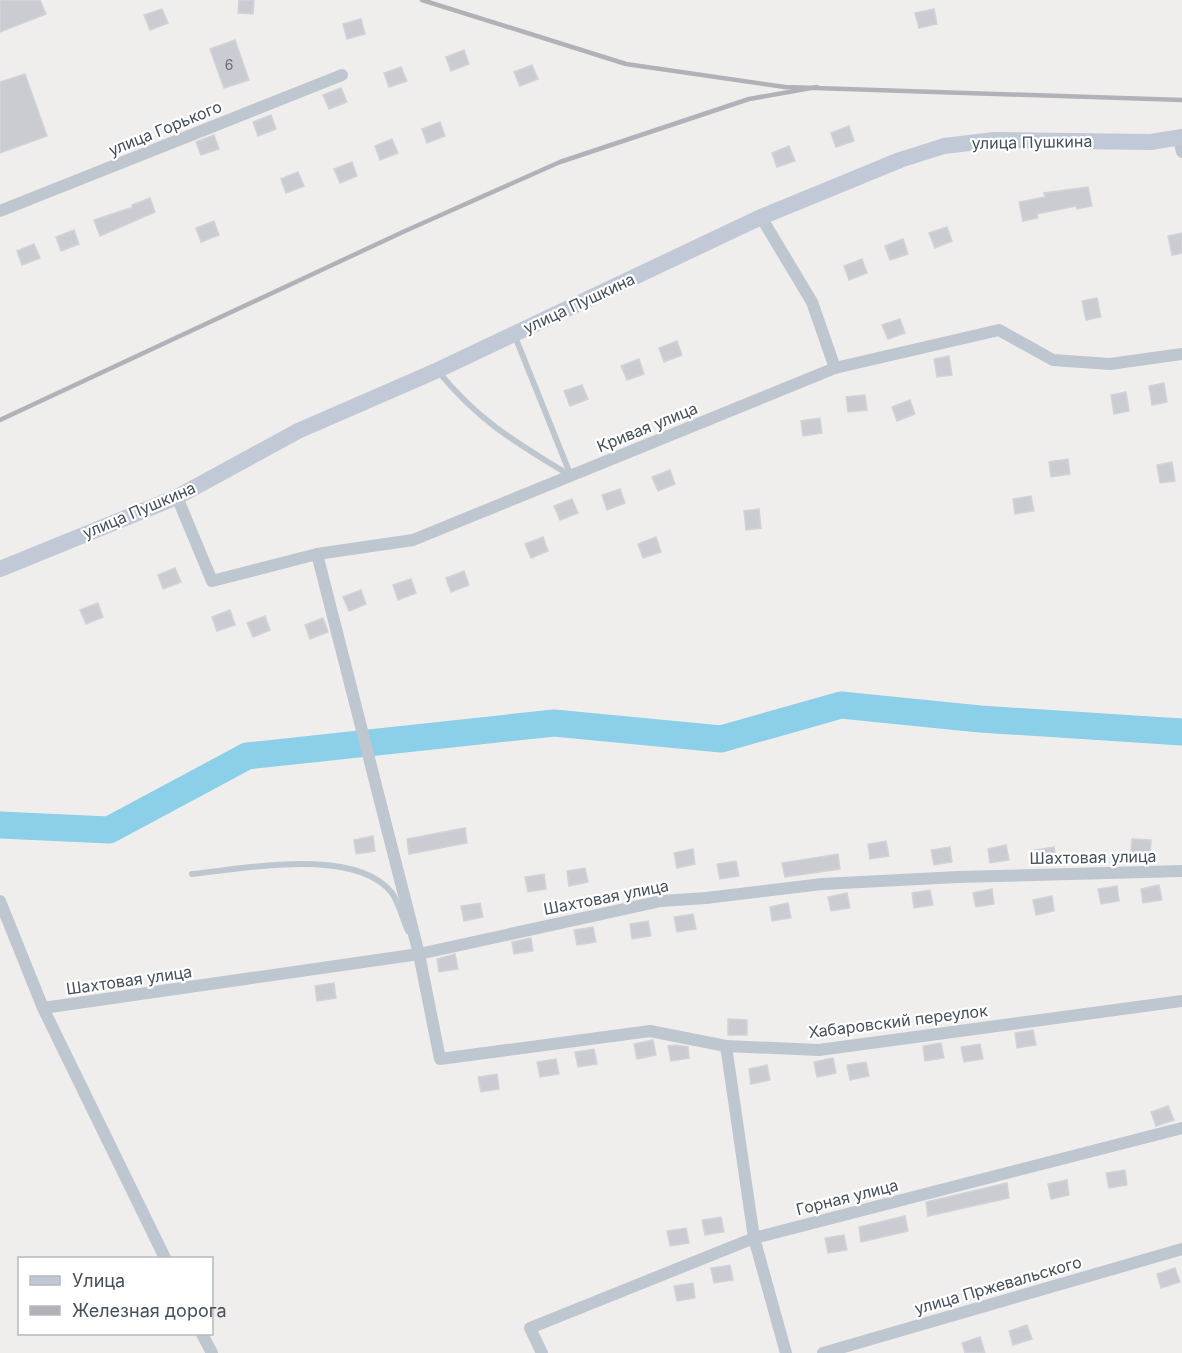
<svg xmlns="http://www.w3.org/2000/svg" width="1182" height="1353" viewBox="0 0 1182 1353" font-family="Inter,sans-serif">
	<rect width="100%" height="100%" fill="#f0eeed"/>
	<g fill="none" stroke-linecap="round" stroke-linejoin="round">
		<path stroke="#8ccfe8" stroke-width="27" d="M0,825l109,5 138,-74 307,-33 167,16 120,-34 139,14 202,13"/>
	</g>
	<g fill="#caccd2" stroke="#d2d3d9" stroke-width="1.5">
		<path d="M0,0h40l6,14 -46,18z"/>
		<path d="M239,0h15l-1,14 -15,-1z"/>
		<path d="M162,9l6,14 -18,7 -6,-15z"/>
		<path d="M934,9l3,15 -18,4 -4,-15z"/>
		<path d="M361,19l4,15 -18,5 -4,-15z"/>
		<path d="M235,40l14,40 -25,8 -14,-39z"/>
		<path d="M464,50l5,14 -18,7 -5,-14z"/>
		<path d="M532,65l6,14 -18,7 -6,-14z"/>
		<path d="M401,67l6,14 -18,6 -5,-14z"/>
		<path d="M25,74l22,62 -47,17v-71z"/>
		<path d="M341,88l6,14 -18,7 -6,-14z"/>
		<path d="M271,115l5,14 -18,7 -5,-14z"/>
		<path d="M440,122l5,14 -18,7 -5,-14z"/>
		<path d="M849,126l5,15 -18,6 -5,-14z"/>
		<path d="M214,135l5,14 -18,6 -5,-13z"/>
		<path d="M392,139l6,14 -18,7 -5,-14z"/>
		<path d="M789,146l6,15 -18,6 -5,-14z"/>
		<path d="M352,162l5,14 -17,7 -6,-14z"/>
		<path d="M298,172l6,14 -18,7 -5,-14z"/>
		<path d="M1088,187l4,19 -15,3 -1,-3 -39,8 1,4 -15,3 -4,-19 26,-5 -1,-4z"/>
		<path d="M150,198l5,14 -55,24 -6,-16 39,-13 -1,-2z"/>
		<path d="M214,221l5,14 -18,7 -5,-14z"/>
		<path d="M947,227l5,14 -17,7 -6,-15z"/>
		<path d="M74,230l5,14 -18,7 -5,-14z"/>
		<path d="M1182,233v20l-10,2 -4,-19z"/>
		<path d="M903,239l5,15 -18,6 -5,-14z"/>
		<path d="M34,244l6,14 -18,7 -5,-14z"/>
		<path d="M862,259l5,14 -18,7 -5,-14z"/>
		<path d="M1097,298l4,19 -15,3 -4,-19z"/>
		<path d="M900,319l5,14 -17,6 -6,-14z"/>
		<path d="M677,341l5,14 -18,7 -5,-14z"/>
		<path d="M949,356l3,19 -15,2 -3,-18z"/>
		<path d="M639,359l5,15 -17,6 -6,-14z"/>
		<path d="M1164,383l3,19 -15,3 -3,-19z"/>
		<path d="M582,385l6,14 -18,7 -6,-15z"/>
		<path d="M1126,392l3,19 -15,3 -3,-19z"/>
		<path d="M865,395l2,15 -19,2 -2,-15z"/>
		<path d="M910,400l5,14 -18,7 -5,-14z"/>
		<path d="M820,418l2,15 -19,3 -2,-15z"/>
		<path d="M1068,459l2,15 -19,3 -2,-15z"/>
		<path d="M1172,462l3,19 -15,2 -3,-18z"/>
		<path d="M670,470l5,14 -17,7 -6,-14z"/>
		<path d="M620,489l5,14 -18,7 -5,-15z"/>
		<path d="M1031,496l3,15 -19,3 -2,-15z"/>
		<path d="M572,499l6,14 -18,7 -6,-14z"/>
		<path d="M759,509l2,19 -15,2 -2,-19z"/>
		<path d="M543,537l5,14 -17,7 -6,-14z"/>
		<path d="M656,537l5,15 -18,6 -5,-14z"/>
		<path d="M175,568l6,14 -18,7 -5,-14z"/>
		<path d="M464,571l5,14 -18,7 -5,-14z"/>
		<path d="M411,579l5,14 -18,7 -5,-15z"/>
		<path d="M361,590l5,14 -17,7 -6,-14z"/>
		<path d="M98,603l5,14 -17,7 -6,-14z"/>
		<path d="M230,610l5,15 -18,6 -5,-14z"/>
		<path d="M265,616l5,14 -17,7 -6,-14z"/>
		<path d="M323,618l5,14 -18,7 -5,-14z"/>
		<path d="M465,828l2,15 -58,11 -2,-15z"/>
		<path d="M373,836l2,15 -19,3 -2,-14z"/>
		<path d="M1132,839l19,1 -1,15 -19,-1z"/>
		<path d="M886,841l3,15 -19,3 -2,-15z"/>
		<path d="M1006,845l3,15 -19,3 -2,-14z"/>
		<path d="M950,847l2,15 -18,3 -3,-15z"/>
		<path d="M1054,847l3,15 -19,3 -3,-15z"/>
		<path d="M693,849l2,15 -18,4 -3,-15z"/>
		<path d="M838,854l2,15 -55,8 -3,-14z"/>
		<path d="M736,861l3,15 -19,3 -3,-15z"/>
		<path d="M585,868l3,14 -19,4 -2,-15z"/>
		<path d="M544,874l2,15 -18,3 -3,-15z"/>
		<path d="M1159,885l3,15 -19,3 -2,-14z"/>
		<path d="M1117,886l2,15 -18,3 -3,-15z"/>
		<path d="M992,889l2,15 -18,3 -3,-14z"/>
		<path d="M930,890l3,15 -19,3 -2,-15z"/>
		<path d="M847,893l3,15 -19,3 -3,-14z"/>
		<path d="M1052,896l2,15 -18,4 -3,-15z"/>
		<path d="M480,903l3,14 -19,4 -3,-15z"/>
		<path d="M788,903l3,15 -19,3 -2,-14z"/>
		<path d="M693,914l3,15 -19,3 -3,-15z"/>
		<path d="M648,921l3,15 -19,3 -2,-15z"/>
		<path d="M593,927l3,15 -19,3 -3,-15z"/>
		<path d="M531,938l2,13 -19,3 -2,-12z"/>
		<path d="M455,954l3,15 -19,3 -2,-13z"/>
		<path d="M334,983l2,15 -19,3 -2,-15z"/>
		<path d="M728,1019l19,1v15h-19z"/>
		<path d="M1033,1030l3,15 -19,3 -2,-15z"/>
		<path d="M653,1040l3,15 -19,4 -3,-15z"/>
		<path d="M941,1043l3,15 -19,3 -2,-15z"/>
		<path d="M980,1044l3,15 -19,3 -3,-15z"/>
		<path d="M676,1045l12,2 1,11 -18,3 -3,-15z"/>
		<path d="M594,1049l3,15 -19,3 -3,-15z"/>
		<path d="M833,1058l3,15 -19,4 -3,-15z"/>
		<path d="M556,1059l3,15 -19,3 -3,-15z"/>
		<path d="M866,1062l3,14 -19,4 -3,-15z"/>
		<path d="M767,1065l3,15 -19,4 -2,-15z"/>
		<path d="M497,1074l2,15 -18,3 -3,-15z"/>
		<path d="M1168,1106l6,14 -18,6 -5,-14z"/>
		<path d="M1125,1170l2,15 -18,3 -3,-15z"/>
		<path d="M1067,1180l2,15 -18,4 -3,-15z"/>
		<path d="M1007,1183l2,15 -81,18 -2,-14z"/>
		<path d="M905,1216l3,15 -47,11 -2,-15z"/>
		<path d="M721,1217l3,15 -19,3 -3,-15z"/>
		<path d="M686,1228l3,15 -19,3 -3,-15z"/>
		<path d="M844,1235l3,15 -19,3 -3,-15z"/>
		<path d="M730,1265l3,15 -19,3 -3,-15z"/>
		<path d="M1175,1268l5,14 -19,6 -4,-14z"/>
		<path d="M693,1283l2,15 -18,3 -3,-15z"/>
		<path d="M1027,1325l5,14 -19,6 -4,-14z"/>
		<path d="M980,1337l5,16h-20l-3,-10z"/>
	</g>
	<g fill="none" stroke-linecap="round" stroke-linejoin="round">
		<g stroke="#bec7cf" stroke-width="6">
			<path d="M438,371c40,50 79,72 133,105l-57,-142"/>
			<path d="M192,874c52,-5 163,-28 200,19 7,10 11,27 16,38"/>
		</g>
		<g stroke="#bec7cf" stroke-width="12">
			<path d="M1179,139l3,13"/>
			<path d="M0,211l342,-136"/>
			<path d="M761,217l51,85 23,66"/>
			<path d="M177,497l35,84 105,-27 96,-14 422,-172 164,-38 54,30 57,4 72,-10"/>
			<path d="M317,554l102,400 21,105 210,-28 76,15 93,4 363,-49"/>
			<path d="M0,901l43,107 122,250"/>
			<path d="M43,1008l376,-54 242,-53 45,-3 116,-14 136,-7 224,-6"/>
			<path d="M726,1046l28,192 32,115"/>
			<path d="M202,1334l10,19"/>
			<path d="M542,1353l-12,-25 224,-90 428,-110"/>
			<path d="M823,1353l359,-104"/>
		</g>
		<path stroke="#c1c9d6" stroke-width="16" d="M0,569l177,-72 121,-66 140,-61 323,-153 139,-57 44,-14 50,-6 157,2 31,-5"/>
		<g stroke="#b0b2b8" stroke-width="4.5">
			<path d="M422,0l204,64 159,23 397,13"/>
			<path d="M0,420l405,-189 155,-69 189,-63 68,-12"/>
		</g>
	</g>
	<g text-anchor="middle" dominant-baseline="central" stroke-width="4.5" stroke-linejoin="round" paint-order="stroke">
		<g font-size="14" fill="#676f78">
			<text x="229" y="64">6</text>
		</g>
		<g font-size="16" fill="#46505a" stroke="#fff">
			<text transform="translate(165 128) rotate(-22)">улица Горького</text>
			<text transform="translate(1032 142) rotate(-1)">улица Пушкина</text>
			<text transform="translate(579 303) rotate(-25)">улица Пушкина</text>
			<text transform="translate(647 427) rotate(-22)">Кривая улица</text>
			<text transform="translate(139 510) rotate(-23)">улица Пушкина</text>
			<text transform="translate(1093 857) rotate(-1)">Шахтовая улица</text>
			<text transform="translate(606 897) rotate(-11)">Шахтовая улица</text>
			<text transform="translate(129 980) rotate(-8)">Шахтовая улица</text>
			<text transform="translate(898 1021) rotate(-7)">Хабаровский переулок</text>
			<text transform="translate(847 1197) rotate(-14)">Горная улица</text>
			<text transform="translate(998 1285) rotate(-16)">улица Пржевальского</text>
		</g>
	</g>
	<rect x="18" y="1257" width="195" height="78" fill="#ffffff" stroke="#b5b9bd" stroke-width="1.5"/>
	<rect x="30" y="1276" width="30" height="9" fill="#c1c9d6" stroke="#b5b9bd" stroke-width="1.5"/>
	<text x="72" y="1287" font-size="18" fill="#46505a">Улица</text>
	<rect x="30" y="1306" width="30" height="9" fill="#b0b2b8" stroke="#b5b9bd" stroke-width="1.5"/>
	<text x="72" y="1317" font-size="18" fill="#46505a">Железная дорога</text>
</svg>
